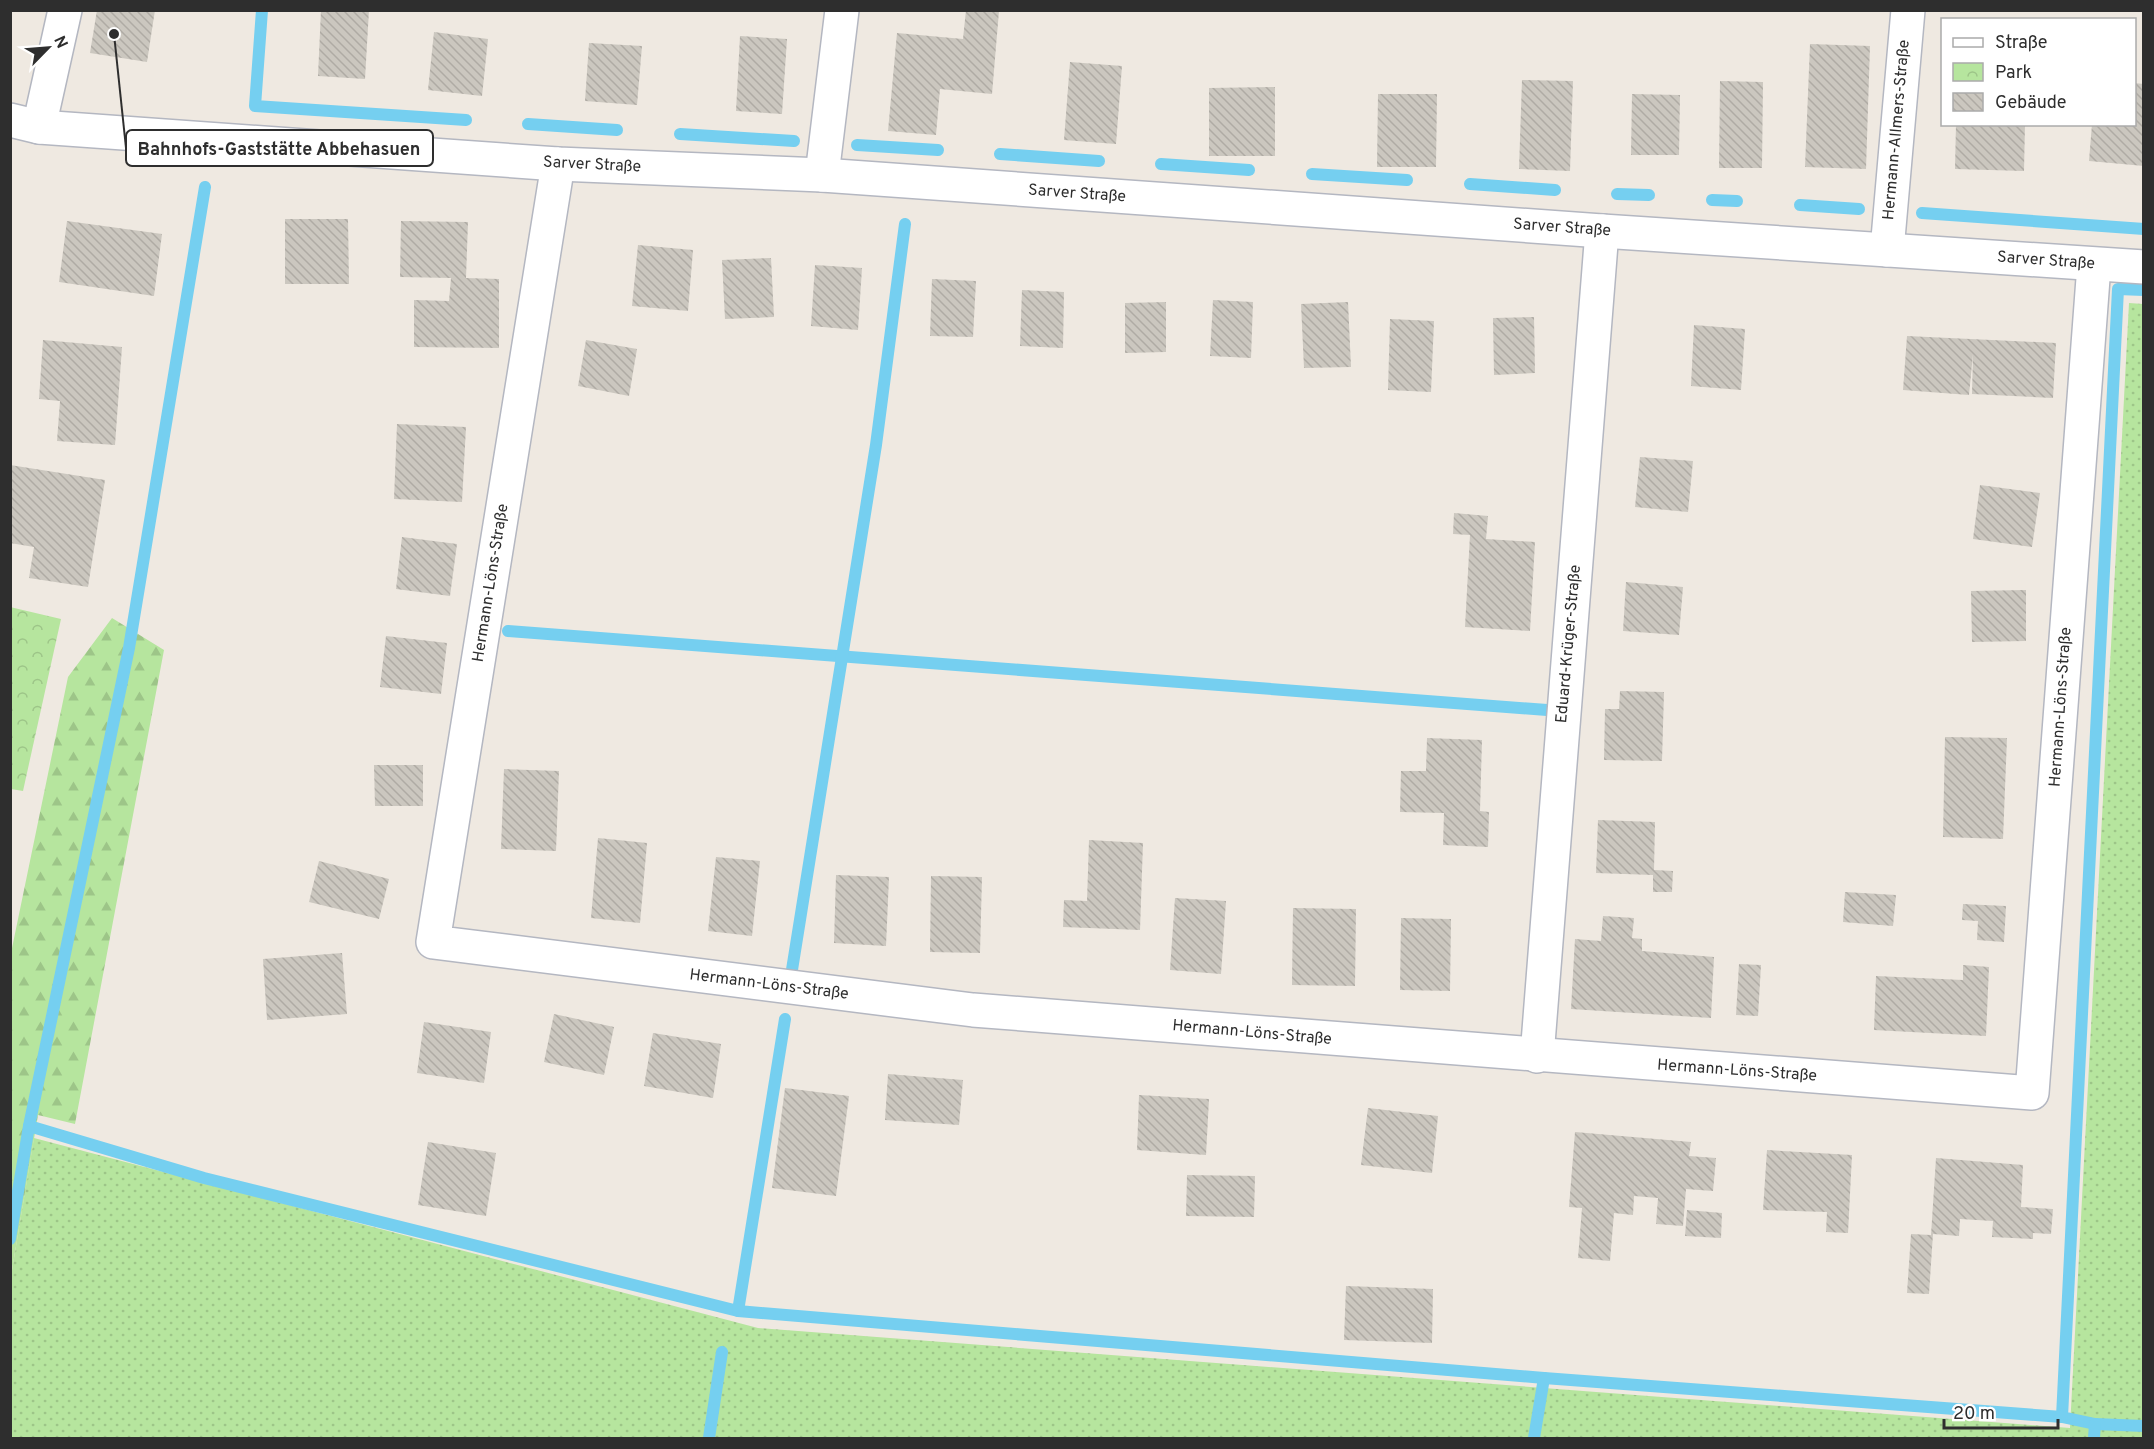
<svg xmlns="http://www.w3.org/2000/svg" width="2154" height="1449" viewBox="0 0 2154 1449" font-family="Overpass,sans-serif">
	<defs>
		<pattern id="grass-dots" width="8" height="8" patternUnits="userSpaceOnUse" patternTransform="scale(1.5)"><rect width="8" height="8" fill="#b6e59e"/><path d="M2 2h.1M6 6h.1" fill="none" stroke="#9dc588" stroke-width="1.8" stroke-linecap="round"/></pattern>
		<pattern id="forest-firs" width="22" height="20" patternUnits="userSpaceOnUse" patternTransform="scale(1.5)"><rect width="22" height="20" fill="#b6e59e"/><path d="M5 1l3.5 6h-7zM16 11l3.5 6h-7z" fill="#9dc588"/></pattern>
		<pattern id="park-crowns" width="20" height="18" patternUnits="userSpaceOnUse" patternTransform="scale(1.5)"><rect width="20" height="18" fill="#b6e59e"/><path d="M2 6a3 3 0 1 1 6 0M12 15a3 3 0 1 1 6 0" fill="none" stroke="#9dc588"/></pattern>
		<pattern id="building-back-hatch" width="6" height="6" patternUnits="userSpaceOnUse" patternTransform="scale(1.5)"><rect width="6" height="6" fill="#cbc7bf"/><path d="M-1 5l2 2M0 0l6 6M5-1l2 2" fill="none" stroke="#afaba4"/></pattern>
	</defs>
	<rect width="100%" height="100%" fill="#efe9e1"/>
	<path fill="url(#grass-dots)" d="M2129,303l14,1v1134h-2132v-162l23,-138 724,190 1312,100z"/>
	<path fill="url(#forest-firs)" d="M112,618l52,32 -89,474 -37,-9 -27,161v-323l57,-276z"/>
	<path fill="url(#park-crowns)" d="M10,607l51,12 -38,172 -12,-2z"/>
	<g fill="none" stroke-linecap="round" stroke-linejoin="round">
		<g stroke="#75cff0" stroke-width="12">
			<path d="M262,10l-7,96 211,14"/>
			<path d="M528,124l89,6"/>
			<path d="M680,134l114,7"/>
			<path d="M857,145l81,5"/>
			<path d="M1000,154l99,7"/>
			<path d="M1161,164l88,6"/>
			<path d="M1312,174l95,6"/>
			<path d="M1470,184l85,6"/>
			<path d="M1617,194l32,1"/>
			<path d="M1712,200l25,1"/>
			<path d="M1800,205l59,4"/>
			<path d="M1922,213l222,16"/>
			<path d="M2144,290l-26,-1 -56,1128 33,7 49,2"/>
			<path d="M508,631l1039,79"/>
			<path d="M791,976l85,-531 29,-221"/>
			<path d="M29,1126l175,52 534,133 806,67 518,39"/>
			<path d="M10,1239l19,-113 100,-478 76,-461"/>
			<path d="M738,1311l47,-292"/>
			<path d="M709,1438l13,-86"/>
			<path d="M1534,1438l10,-60"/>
			<path d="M2094,1438l1,-14"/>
		</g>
	</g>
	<g fill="url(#building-back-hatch)">
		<path d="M97,10h58l-8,52 -57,-9z"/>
		<path d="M321,10h48l-4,69 -47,-3z"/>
		<path d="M966,10l33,1 -7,83 -52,-5 -4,46 -48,-4 9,-98 66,6z"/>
		<path d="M434,32l54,7 -6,57 -54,-6z"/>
		<path d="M740,36l47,3 -5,75 -46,-3z"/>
		<path d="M589,43l53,3 -5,59 -52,-4z"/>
		<path d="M1810,44l60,2 -4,123 -61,-2z"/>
		<path d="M1070,62l52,4 -6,78 -52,-4z"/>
		<path d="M1522,80l51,1 -3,90 -51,-2z"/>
		<path d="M1720,81l43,1 -1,86h-43z"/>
		<path d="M2134,83l10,1v82l-55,-5 3,-37h42z"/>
		<path d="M1275,87v69h-66v-68z"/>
		<path d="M1378,94h59l-1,73h-59z"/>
		<path d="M1632,94l48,1 -1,60h-48z"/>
		<path d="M1956,124h69l-1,47 -69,-2z"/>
		<path d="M285,219h63l1,65h-64z"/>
		<path d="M67,221l95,13 -8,62 -95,-14z"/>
		<path d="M401,221l67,1 -2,56 33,1v69l-85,-1v-47l35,1 2,-23 -51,-1z"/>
		<path d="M638,245l55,5 -5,61 -56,-5z"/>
		<path d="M771,258l3,59 -49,2 -3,-59z"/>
		<path d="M815,265l47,3 -4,62 -47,-4z"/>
		<path d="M932,279l44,2 -3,56 -43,-1z"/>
		<path d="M1022,290l42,2 -1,56 -43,-2z"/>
		<path d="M1213,300l40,2 -2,56 -41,-2z"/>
		<path d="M1166,302v50l-41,1v-50z"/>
		<path d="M1348,302l3,65 -47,1 -3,-64z"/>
		<path d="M1534,317l1,56 -41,2 -1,-57z"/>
		<path d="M1390,319l44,2 -3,71 -43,-2z"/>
		<path d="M1694,325l51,4 -4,61 -50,-4z"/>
		<path d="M1907,336l149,7 -3,55 -81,-4 1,-40 -4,41 -66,-5z"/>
		<path d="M43,340l79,7 -7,98 -58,-4 3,-40 -21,-2z"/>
		<path d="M586,340l51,9 -8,47 -51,-10z"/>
		<path d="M397,424l69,3 -4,75 -68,-3z"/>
		<path d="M1640,457l53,4 -5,51 -53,-5z"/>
		<path d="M10,465l95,15 -17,107 -59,-9 5,-31 -24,-4z"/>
		<path d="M1980,485l60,8 -8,54 -59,-8z"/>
		<path d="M1454,513l34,3 -2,23 49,3 -5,89 -65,-4 5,-92 -17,-1z"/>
		<path d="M402,537l55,7 -7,52 -54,-7z"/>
		<path d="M1626,582l57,5 -4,48 -56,-4z"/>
		<path d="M2026,590v51l-54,1 -1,-51z"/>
		<path d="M386,636l61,7 -6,51 -61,-7z"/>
		<path d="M1620,691l44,1 -2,69 -58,-1 1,-51h14z"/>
		<path d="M1945,737l62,1 -4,101 -60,-2z"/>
		<path d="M1427,738l55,2 -2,71 9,1 -1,35 -45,-2 1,-32 -44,-1 1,-41h25z"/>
		<path d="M374,765h49v41h-48z"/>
		<path d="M504,769l55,2 -3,80 -55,-2z"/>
		<path d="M1598,820l57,2 -1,48 19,1 -1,21h-19v-17l-57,-2z"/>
		<path d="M598,838l49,5 -7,80 -49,-5z"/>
		<path d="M1089,840l54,3 -3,87 -77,-3 1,-27 23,1z"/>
		<path d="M716,857l44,4 -8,75 -44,-5z"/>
		<path d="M319,861l70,18 -10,40 -70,-17z"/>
		<path d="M836,875l53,2 -3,69 -52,-3z"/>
		<path d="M931,876l51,1 -2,76 -50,-1z"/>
		<path d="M1845,892l51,3 -3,31 -50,-4z"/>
		<path d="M1175,898l51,3 -5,73 -51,-4z"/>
		<path d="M1963,904l43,2 -2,36 -27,-2 1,-19 -16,-1z"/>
		<path d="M1293,908l63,1 -1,77 -63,-1z"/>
		<path d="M1603,916l31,2 -2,20 10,1v12l72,6 -3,61 -140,-9 4,-70 26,2z"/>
		<path d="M1401,918l50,1 -1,72 -50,-1z"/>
		<path d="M342,953l5,61 -80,6 -4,-61z"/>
		<path d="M1739,964l22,1 -3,51 -22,-1z"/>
		<path d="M1963,965l26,2 -3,69 -112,-6 2,-54 87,4z"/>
		<path d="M554,1014l60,13 -10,48 -60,-13z"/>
		<path d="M424,1022l67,10 -7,51 -67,-10z"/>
		<path d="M653,1033l68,11 -8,54 -69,-12z"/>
		<path d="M888,1074l75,6 -4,45 -74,-5z"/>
		<path d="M785,1088l64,8 -13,100 -64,-8z"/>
		<path d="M1139,1095l70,4 -3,56 -69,-5z"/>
		<path d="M1368,1108l70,8 -6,57 -71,-8z"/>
		<path d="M1575,1132l116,10 -2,14 27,2 -3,33 -27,-2 -3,37 -27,-2 2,-26 -24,-2 -1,19 -19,-2 -4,48 -32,-3 4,-50 -13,-1z"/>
		<path d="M428,1142l68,11 -10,63 -68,-11z"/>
		<path d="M1767,1150l85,5 -4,78 -22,-1 1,-20 -64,-2z"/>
		<path d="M1936,1158l87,7 -2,42 32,2 -2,25 -18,-1v6l-41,-2 1,-16 -33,-2 -1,17 -26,-2 -4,60 -22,-1 4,-59 20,1z"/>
		<path d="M1187,1175l68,1 -1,41 -68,-1z"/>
		<path d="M1687,1210l35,3 -1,25 -36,-2z"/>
		<path d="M1346,1286l87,3 -1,54 -88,-3z"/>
	</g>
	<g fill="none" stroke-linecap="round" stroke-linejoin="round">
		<g stroke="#b4b7c1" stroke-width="36">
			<g id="minor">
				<path d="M10,120l29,7 519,37 264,11 780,56 542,36"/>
				<path d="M39,127l26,-117"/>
				<path d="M558,164l-125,778 540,68 1059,83 62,-828"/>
				<path d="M822,175l20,-165"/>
				<path d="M1887,250l21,-240"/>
				<path d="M1537,1056l65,-825"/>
			</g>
		</g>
		<use href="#minor" stroke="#fff" stroke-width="33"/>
	</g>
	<g text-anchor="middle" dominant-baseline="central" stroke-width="4.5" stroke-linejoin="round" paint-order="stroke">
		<g font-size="16" fill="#2e2e2e" stroke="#fff">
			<text transform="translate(1897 130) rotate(-85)">Hermann-Allmers-Straße</text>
			<text transform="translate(592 165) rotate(3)">Sarver Straße</text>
			<text transform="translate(1077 194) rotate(4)">Sarver Straße</text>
			<text transform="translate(1562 228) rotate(4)">Sarver Straße</text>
			<text transform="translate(2046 261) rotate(4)">Sarver Straße</text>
			<text transform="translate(491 583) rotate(-81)">Hermann-Löns-Straße</text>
			<text transform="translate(1569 644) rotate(-85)">Eduard-Krüger-Straße</text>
			<text transform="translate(2061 707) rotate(-86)">Hermann-Löns-Straße</text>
			<text transform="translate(769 985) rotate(7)">Hermann-Löns-Straße</text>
			<text transform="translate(1252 1033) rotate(5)">Hermann-Löns-Straße</text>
			<text transform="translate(1737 1071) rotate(4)">Hermann-Löns-Straße</text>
		</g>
	</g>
	<path fill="none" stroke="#2e2e2e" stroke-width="2" d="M114 34L126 148"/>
	<circle fill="#2e2e2e" stroke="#fff" stroke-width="2" cx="114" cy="34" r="6"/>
	<rect fill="#fff" stroke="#2e2e2e" stroke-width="2" x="126" y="130" width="307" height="36" rx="6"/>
	<g font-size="18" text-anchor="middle" font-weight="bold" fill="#2e2e2e">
		<text x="279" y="155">Bahnhofs-Gaststätte Abbehasuen</text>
	</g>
	<rect width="2154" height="1449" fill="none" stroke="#2e2e2e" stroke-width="24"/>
	<rect x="1941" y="18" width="195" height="108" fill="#ffffff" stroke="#ababab" stroke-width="1.5"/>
	<rect x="1953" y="38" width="30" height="9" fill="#ffffff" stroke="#ababab" stroke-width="1.5"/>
	<text x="1995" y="48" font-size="18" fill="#2e2e2e">Straße</text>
	<rect x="1953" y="63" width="30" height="18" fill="url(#park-crowns)" stroke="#ababab" stroke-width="1.5"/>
	<text x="1995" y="78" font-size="18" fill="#2e2e2e">Park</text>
	<rect x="1953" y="93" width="30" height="18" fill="url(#building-back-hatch)" stroke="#ababab" stroke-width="1.5"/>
	<text x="1995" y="108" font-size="18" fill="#2e2e2e">Gebäude</text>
	<g transform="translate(48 48) rotate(65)" stroke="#ffffff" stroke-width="4.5" paint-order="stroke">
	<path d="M0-4.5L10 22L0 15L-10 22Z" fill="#2e2e2e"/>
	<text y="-9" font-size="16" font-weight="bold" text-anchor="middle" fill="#2e2e2e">N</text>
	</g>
	<path d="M1944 1419v9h114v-9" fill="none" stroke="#2e2e2e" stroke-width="3"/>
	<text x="1953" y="1419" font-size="18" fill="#2e2e2e" stroke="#ffffff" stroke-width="4.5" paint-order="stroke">20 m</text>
</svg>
